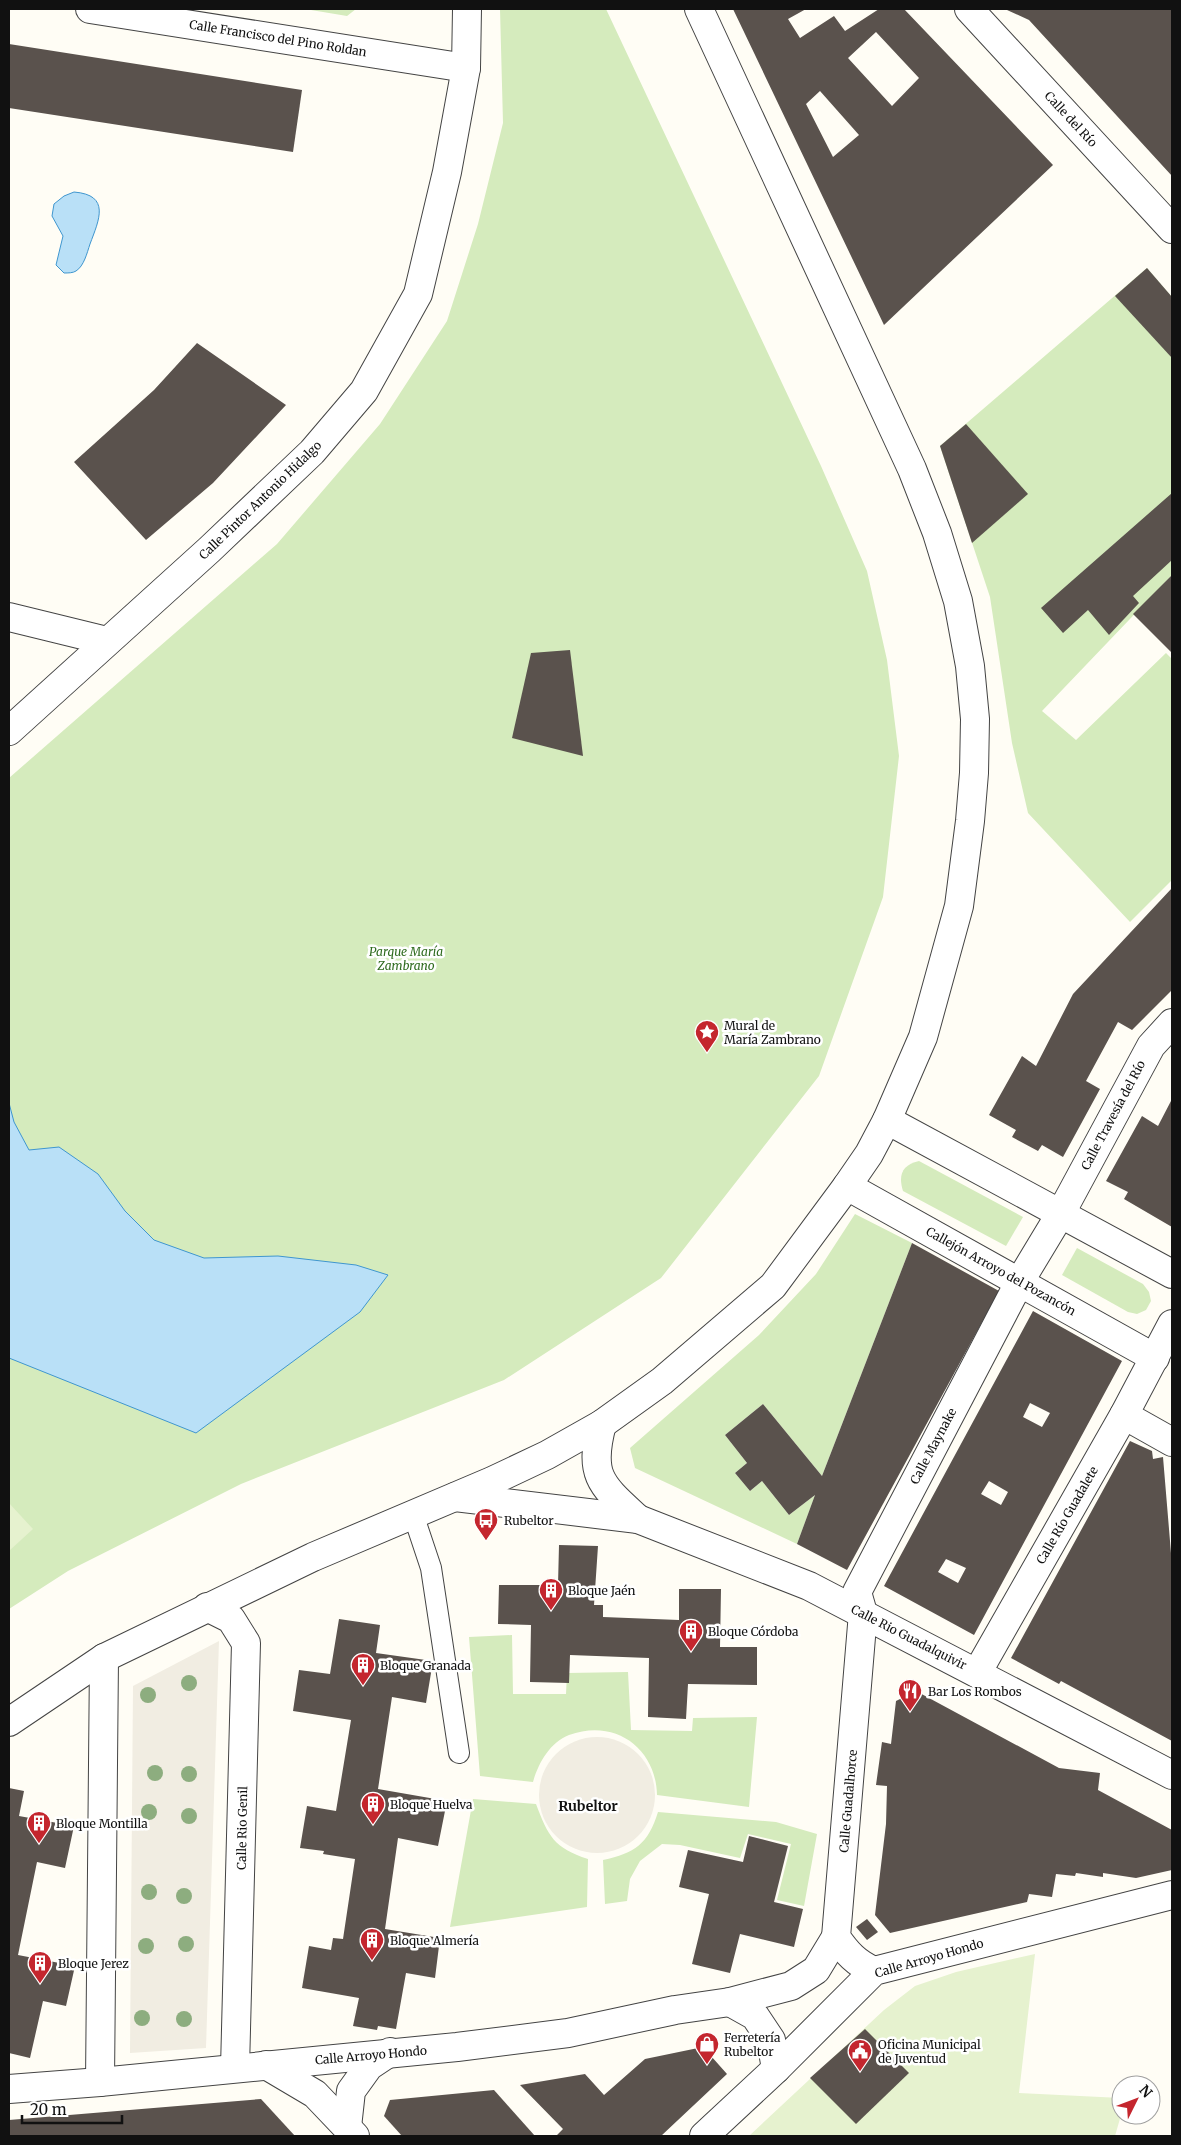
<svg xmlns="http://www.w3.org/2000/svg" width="1181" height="2145" viewBox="0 0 1181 2145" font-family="Merriweather,serif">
	<rect width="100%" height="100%" fill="#fffdf5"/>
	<g fill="#d5ebbd">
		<path d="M305,9h51l-9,7z"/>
		<path d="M500,9h106l215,457 46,105 20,89 12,96 -16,141 -64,179 -158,202 -157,102 -263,104 -173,87 -59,38v-831l268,-234 103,-120 67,-103 31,-97 25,-101z"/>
		<path d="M1147,268l25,29v278l-130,136 34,29 90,-87 6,6v221l-42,42 -102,-109 -16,-70 -22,-146 -50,-151z"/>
		<path d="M919,1161l104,56 -17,29 -103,-55c-5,-16 -1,-26 16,-30z"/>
		<path d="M855,1214l57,29 -90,233 -59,-72 -38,31 22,28 -12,10 15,18 12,-10 27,34 26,-20 -18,49 -162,-76 -5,-20 129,-113 57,-61z"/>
		<path d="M1077,1248l66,36 6,8 2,9 -5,9 -9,4 -9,-2 -66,-37z"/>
		<path d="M512,1635l1,59h53l1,-21 61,-1 3,58 61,1 1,-13 64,-1 -8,90 -92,-12c-1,-47 -42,-77 -88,-60 -19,7 -31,29 -36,47l-53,-6 -11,-139z"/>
		<path d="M473,1799l63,5c12,32 18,44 52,55l-1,48 -137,20z"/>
		<path d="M658,1812l118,10 41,12 -13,72 -27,-6 14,-56 -43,-10 -8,24 -60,-13 -18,-1 -22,17 -10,18 -3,22 -22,3 -2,-44c32,-7 45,-16 55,-48z"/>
	</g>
	<g fill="#e6f2cf">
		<path d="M9,1503l24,26 -24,22z"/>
		<path d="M1035,1954l-16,139 102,5v17l-6,21h-366l135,-126 31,-24 41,-14z"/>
	</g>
	<g fill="#f1ede2">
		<path d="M219,1641l-13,407 -76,5 3,-367z"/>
		<circle cx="597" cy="1795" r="58"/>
	</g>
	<g fill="#b9e0f7" stroke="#3f96cf">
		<path d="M74,192c37,3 25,28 16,52 -3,9 -6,22 -14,27 -3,2 -8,2 -12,2l-8,-8 7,-29 -11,-20 2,-12 10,-8z"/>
		<path d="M9,1103l5,19 15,28 30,-3 39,27 27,37 29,29 50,18 74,-2 78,9 32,10 -28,37 -164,121 -187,-75z"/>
	</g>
	<g fill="#5a524d" fill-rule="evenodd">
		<path d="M733,9h73l-18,10 12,19 34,-22 11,15 34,-22h25l149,156 -169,160zM876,32l43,46 -27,28 -44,-48zM820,91l39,44 -26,22 -27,-53z"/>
		<path d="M1008,9h164v167l-143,-156 -22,-10z"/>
		<path d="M9,44l293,46 -9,62 -284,-44z"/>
		<path d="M1147,268l25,29v61l-57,-62z"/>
		<path d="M197,343l89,62 -73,78 -67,57 -72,-78 80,-72z"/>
		<path d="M966,424l62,70 -56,49 -32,-97z"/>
		<path d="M1172,493v67l-39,36 6,7 -30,32 -21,-25 -25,23 -22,-25z"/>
		<path d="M1172,575v78l-39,-39z"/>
		<path d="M570,650l13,106 -71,-18 19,-85z"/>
		<path d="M1172,888v102l-40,40 -14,-8 -32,59 14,8 -37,68 -21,-12 -4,6 -26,-14 4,-7 -27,-15 33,-59 14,10 37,-72z"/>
		<path d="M1172,1099v128l-48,-28 4,-7 -22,-11 36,-65 16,10z"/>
		<path d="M912,1243l87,48 -152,279 -50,-26 18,-49 -26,20 -27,-34 -12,10 -15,-18 12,-10 -22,-28 38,-31 59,72z"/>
		<path d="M1033,1311l89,50 -148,274 -90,-49zM1030,1403l20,10 -8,14 -19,-10zM989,1481l19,11 -7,13 -20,-11zM946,1559l20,9 -8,15 -20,-11z"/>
		<path d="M1130,1441l22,10 1,8 10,-2 9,108v176l-111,-60 -2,3 -48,-26z"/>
		<path d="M559,1545l39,1 -4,59h9v12l76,3v-31h42l-1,58h37v38l-69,-1 -2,35 -38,-2 1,-59 -79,-3 -1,28 -39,-1 1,-57 -33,-1 1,-39h59z"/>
		<path d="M339,1619l41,6 -4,28 57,8 -7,42 -34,-6 -14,92 69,12 -9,45 -40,-8 -13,91 55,9 -5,40 -29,-5 -10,56 -18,-3 -1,4 -24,-4 6,-28 -57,-10 7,-42 22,4 2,-12 10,1 12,-80 -32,-5 1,-3 -24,-3 7,-42 29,5 15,-91 -58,-9 6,-41 31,4z"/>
		<path d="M916,1691l143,77 41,5 -2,17 74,40v40l-36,8 -33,-5v4l-27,-4 -1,3 -19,-2 -4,23 -23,-3 -2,8 -137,31 -15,-18 11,-91 1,-38 -11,-1 6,-43 9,2 5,-43z"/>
		<path d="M9,1788l15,3 -5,25 55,10 -9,42 -28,-6 -19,93 57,11 -9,40 -23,-5 -13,57 -21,-5z"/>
		<path d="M749,1836l39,10 -14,56 29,7 -9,38 -54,-13 -10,39 -38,-9 17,-70 -30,-7 9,-37 55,12z"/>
		<path d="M867,1919l11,13 -11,8 -11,-13z"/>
		<path d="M865,2029l44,44 -53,51 -46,-46z"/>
		<path d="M703,2047l24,27 -66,62h-105l7,-7 -43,-44 65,-11 19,21 41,-36z"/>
		<path d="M494,2090l41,46h-133l-18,-20 6,-16z"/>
		<path d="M261,2099l34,37h-286v-16z"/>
	</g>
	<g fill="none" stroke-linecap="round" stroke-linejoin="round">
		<g stroke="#444" stroke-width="22">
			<path id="service" d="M413,1514l18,54 28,185"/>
		</g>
		<g stroke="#444" stroke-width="30">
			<g id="minor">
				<path d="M90,9l376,59"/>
				<path d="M969,9l203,220"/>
				<path d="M9,617l98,24"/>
				<path d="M887,1120l285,154"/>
				<path d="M847,1186l308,172"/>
				<path d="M1124,1415l48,27"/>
				<path d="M602,1424c-14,52 -1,61 36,95"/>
				<path d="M455,1497l183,22 171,67 363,189"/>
				<path d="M207,1607l24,12 15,24 -11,425"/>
				<path d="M977,1673l147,-258 48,-91"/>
				<path d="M874,1971c-18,-8 -27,-18 -38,-34l27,-324 -6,-21 163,-311 41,-68 90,-167 21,-23"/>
				<path d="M730,2002l25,14 16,24 5,29"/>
				<path d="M266,2065l49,29 40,42"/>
				<path d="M100,2082l4,-424"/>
				<path d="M9,2089l91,-7 357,-35 111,-14 107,-23 55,-8 61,-16 25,-16 20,-33"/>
				<path d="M347,2127l4,-36 18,-25 21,-14"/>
				<path d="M704,2136l72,-67 98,-98 298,-76"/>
			</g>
		</g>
		<g stroke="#444" stroke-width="30">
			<g id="tertiary">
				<path d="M9,731l200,-181 103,-98 52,-61 54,-97 29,-122 19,-104 1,-59"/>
				<path d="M9,1722l95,-64 209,-101 179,-76 55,-26 55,-31 60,-43 111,-95 74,-100 22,-32 18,-34 36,-83 36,-131 11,-85 4,-48 1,-54 -5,-53 -12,-65 -21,-68 -25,-64 -213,-460"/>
			</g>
		</g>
		<use href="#service" stroke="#fff" stroke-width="20"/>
		<use href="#minor" stroke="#fff" stroke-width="28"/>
		<use href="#tertiary" stroke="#fff" stroke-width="28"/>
	</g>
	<g fill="#8dad7f">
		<circle cx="189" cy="1683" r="8"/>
		<circle cx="148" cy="1695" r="8"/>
		<circle cx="155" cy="1773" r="8"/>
		<circle cx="189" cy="1774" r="8"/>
		<circle cx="149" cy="1812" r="8"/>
		<circle cx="189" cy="1816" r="8"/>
		<circle cx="149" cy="1892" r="8"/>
		<circle cx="184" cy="1896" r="8"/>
		<circle cx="186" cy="1944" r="8"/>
		<circle cx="146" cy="1946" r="8"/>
		<circle cx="142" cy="2018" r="8"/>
		<circle cx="184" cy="2019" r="8"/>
	</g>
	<defs>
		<g id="sight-pin" transform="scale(1.25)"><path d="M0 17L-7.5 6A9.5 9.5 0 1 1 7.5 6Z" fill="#c4262e" stroke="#fff"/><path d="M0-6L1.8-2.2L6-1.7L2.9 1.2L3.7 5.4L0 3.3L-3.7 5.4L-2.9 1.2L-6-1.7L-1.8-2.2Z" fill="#fff"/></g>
		<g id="bus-pin" transform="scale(1.25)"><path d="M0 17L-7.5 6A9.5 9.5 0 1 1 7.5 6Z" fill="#c4262e" stroke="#fff"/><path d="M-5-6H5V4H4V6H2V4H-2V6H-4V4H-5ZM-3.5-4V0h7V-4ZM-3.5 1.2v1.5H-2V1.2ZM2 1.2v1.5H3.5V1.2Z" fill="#fff"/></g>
		<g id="building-pin" transform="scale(1.25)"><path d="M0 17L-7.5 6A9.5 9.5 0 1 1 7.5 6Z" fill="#c4262e" stroke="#fff"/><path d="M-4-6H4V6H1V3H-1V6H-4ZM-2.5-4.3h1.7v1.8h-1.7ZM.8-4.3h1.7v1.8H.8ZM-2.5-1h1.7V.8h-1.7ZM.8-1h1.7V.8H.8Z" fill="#fff"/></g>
		<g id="restaurant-pin" transform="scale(1.25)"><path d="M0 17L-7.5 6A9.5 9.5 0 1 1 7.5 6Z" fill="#c4262e" stroke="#fff"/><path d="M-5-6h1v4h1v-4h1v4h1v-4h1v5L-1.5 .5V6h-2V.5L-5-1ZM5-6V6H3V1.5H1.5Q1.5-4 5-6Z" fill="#fff"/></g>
		<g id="shop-pin" transform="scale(1.25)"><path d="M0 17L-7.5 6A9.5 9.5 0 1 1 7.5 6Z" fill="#c4262e" stroke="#fff"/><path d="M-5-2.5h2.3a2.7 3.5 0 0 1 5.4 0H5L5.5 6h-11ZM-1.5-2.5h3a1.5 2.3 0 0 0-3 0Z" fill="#fff"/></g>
		<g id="civic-pin" transform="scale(1.25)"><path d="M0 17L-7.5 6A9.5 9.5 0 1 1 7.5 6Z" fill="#c4262e" stroke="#fff"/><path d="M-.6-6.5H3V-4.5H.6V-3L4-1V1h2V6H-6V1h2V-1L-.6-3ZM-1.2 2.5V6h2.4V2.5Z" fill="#fff"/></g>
	</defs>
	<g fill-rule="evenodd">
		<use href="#sight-pin" x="707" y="1032"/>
		<use href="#bus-pin" x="486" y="1520"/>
		<use href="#building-pin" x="551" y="1590"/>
		<use href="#building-pin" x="691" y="1631"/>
		<use href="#building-pin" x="363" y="1665"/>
		<use href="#restaurant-pin" x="910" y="1691"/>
		<use href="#building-pin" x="373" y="1804"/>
		<use href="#building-pin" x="39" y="1823"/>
		<use href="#building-pin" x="372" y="1940"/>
		<use href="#building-pin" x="40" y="1963"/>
		<use href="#shop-pin" x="707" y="2044"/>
		<use href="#civic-pin" x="860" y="2051"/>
	</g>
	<g text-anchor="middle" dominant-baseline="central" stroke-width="5" stroke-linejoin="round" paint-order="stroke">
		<g font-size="12" fill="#111" stroke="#fff">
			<text transform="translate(278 38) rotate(9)">Calle Francisco del Pino Roldan</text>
			<text transform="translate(1071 119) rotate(47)">Calle del Río</text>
			<text transform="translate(260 500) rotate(-44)">Calle Pintor Antonio Hidalgo</text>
			<text transform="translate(1113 1115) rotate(-62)">Calle Travesía del Río</text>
			<text transform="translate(1001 1271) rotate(29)">Callejón Arroyo del Pozancón</text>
			<text transform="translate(933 1446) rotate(-62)">Calle Maynake</text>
			<text transform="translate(1067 1515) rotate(-60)">Calle Río Guadalete</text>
			<text transform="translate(909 1637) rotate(27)">Calle Rio Guadalquivir</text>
			<text transform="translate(848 1801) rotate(-85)">Calle Guadalhorce</text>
			<text transform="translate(242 1828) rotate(-89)">Calle Rio Genil</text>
			<text transform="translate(929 1958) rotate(-16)">Calle Arroyo Hondo</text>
			<text transform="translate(371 2055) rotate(-5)">Calle Arroyo Hondo</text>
		</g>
		<g font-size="12" font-style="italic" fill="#2f6b1f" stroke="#fff">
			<text x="406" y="951">Parque María<tspan x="406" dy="14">Zambrano</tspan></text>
		</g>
		<g font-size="12" fill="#111" stroke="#fff" text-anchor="start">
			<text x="724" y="1025">Mural de<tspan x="724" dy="14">María Zambrano</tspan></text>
			<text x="504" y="1520">Rubeltor</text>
			<text x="568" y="1590">Bloque Jaén</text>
			<text x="708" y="1631">Bloque Córdoba</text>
			<text x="380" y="1665">Bloque Granada</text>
			<text x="928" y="1691">Bar Los Rombos</text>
			<text x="390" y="1804">Bloque Huelva</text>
			<text x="56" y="1823">Bloque Montilla</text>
			<text x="390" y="1940">Bloque Almería</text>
			<text x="58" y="1963">Bloque Jerez</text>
			<text x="724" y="2037">Ferretería<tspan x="724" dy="14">Rubeltor</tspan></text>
			<text x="878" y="2044">Oficina Municipal<tspan x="878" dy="14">de Juventud</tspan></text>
		</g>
		<g font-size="14" font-weight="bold" fill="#111" stroke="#fff">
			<text x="588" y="1806">Rubeltor</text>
		</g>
	</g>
	<rect width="1181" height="2145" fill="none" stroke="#111111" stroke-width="20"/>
	<g transform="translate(1136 2100) rotate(48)"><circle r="24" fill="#ffffff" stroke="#a0a0a0"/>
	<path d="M0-4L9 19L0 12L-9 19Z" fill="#c4262e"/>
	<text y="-8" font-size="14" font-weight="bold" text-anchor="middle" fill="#111111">N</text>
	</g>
	<path d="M22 2115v8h100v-8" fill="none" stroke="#111111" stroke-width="2.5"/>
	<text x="30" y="2115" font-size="15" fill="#111111" stroke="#ffffff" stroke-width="4" paint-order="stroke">20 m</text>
</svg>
